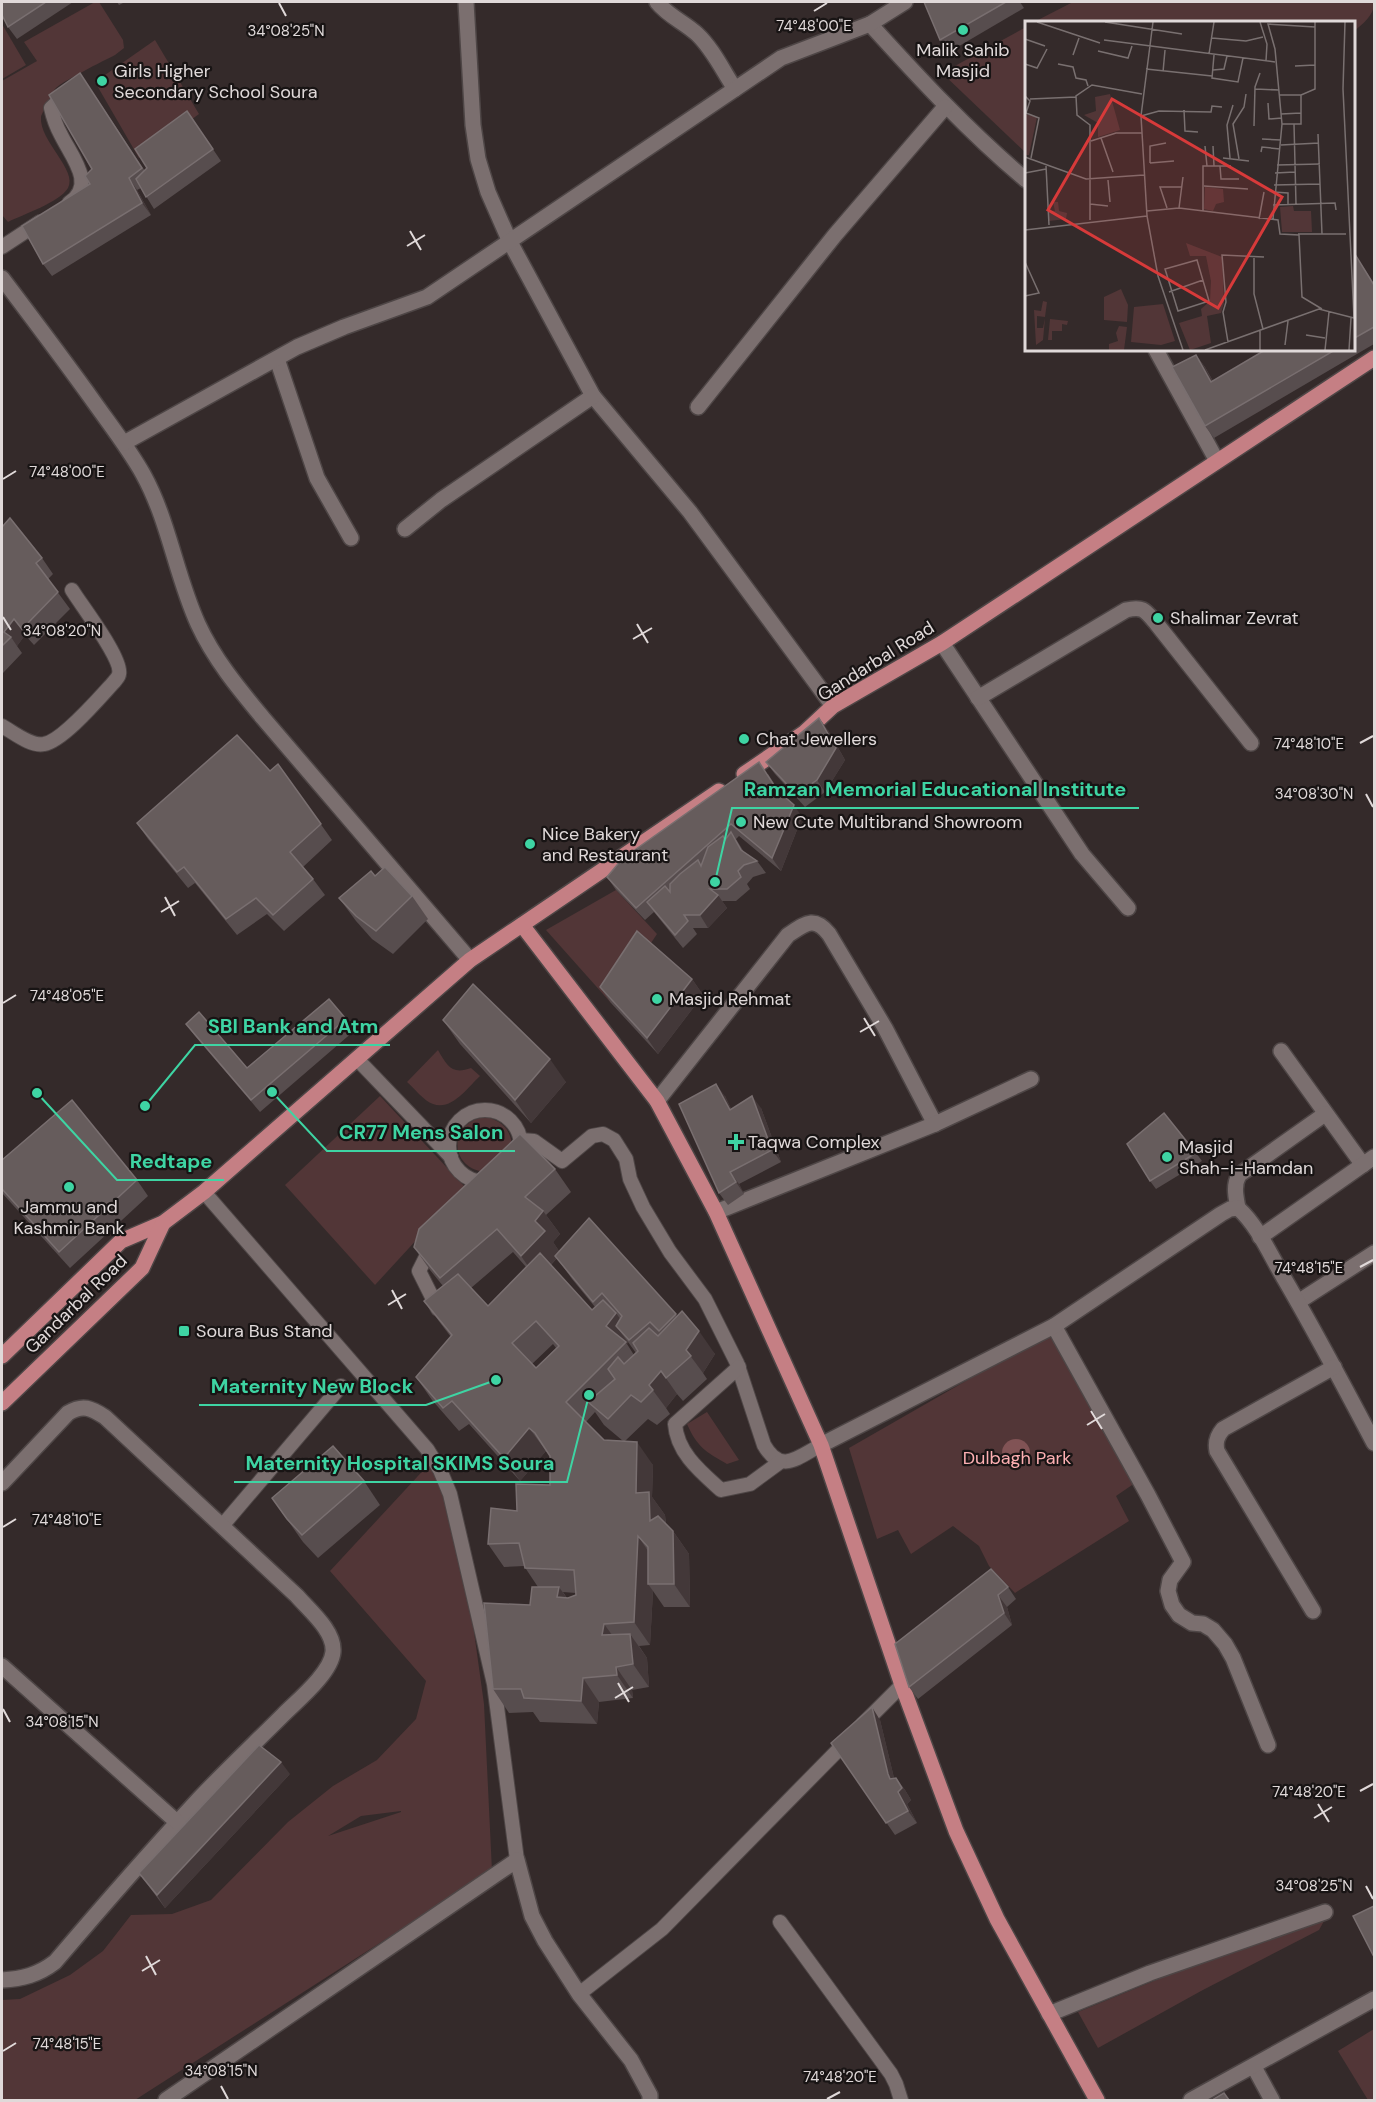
<svg xmlns="http://www.w3.org/2000/svg" width="1376" height="2102" viewBox="0 0 1376 2102" font-family="'DM Sans',sans-serif">
	<rect width="100%" height="100%" fill="#342a2a"/>
	<g fill="#523637" fill-rule="evenodd">
		<path d="M95,2h4l24,38 1,8 -9,7c-10,5 -56,28 -60,34 -2,3 -14,26 -14,28 -2,24 37,53 27,71 -8,14 -46,27 -60,34l-6,-7v-134l35,-20 -13,-19z"/>
		<path d="M1073,2h301c1,12 -11,22 -20,29v-9h-320z"/>
		<path d="M2,24l24,41 -24,14z"/>
		<path d="M1026,27v126l-84,-80z"/>
		<path d="M155,40l44,74 -60,44 -44,-76z"/>
		<path d="M616,890l41,44 -46,69 -65,-73z"/>
		<path d="M438,1050c9,16 14,25 33,18l9,8c-12,11 -28,35 -47,28 -9,-3 -19,-16 -26,-22z"/>
		<path d="M380,1096l85,91 -90,98 -90,-100z"/>
		<path d="M487,1117c17,5 25,15 25,32l-24,23c-40,-1 -41,-52 -1,-55z"/>
		<path d="M1051,1332l84,151 -19,13 13,25 -114,72 -26,-27 -10,-20 -26,-20 -42,28 -13,-24 -21,9 -28,-91z"/>
		<path d="M707,1412l32,48 -12,4c-21,-12 -30,-17 -40,-40z"/>
		<path d="M430,1463l16,34 24,106 14,101 8,167 -357,229h-133v-100l18,-1 50,-24 33,-24 28,-36 41,-1 39,-14 77,-78 45,-36 44,-26 39,-41 10,-38 -96,-110zM401,1811v1l-73,24 33,-20z"/>
		<path d="M1324,1921l-5,9 -118,61 -103,57 -20,-36 88,-36z"/>
		<path d="M1374,2029v71h-6l-30,-49z"/>
	</g>
	<circle fill="#815355" cx="1016" cy="1453" r="14"/>
	<g fill="none" stroke-linecap="round" stroke-linejoin="round">
		<g stroke="#4e4646" stroke-width="16">
			<g id="lane">
				<path d="M68,92l-17,16c2,9 5,18 10,27 10,21 36,50 8,68"/>
				<path d="M2,247l38,-25"/>
				<path d="M2,726c11,6 29,21 42,18 19,-3 56,-47 70,-62 2,-3 5,-5 5,-8 4,-15 -38,-69 -47,-84"/>
				<path d="M357,1059l94,98"/>
				<circle cx="485" cy="1146" r="36"/>
				<path d="M521,1140l13,1 28,20 30,-25 11,-2 11,6 12,19 4,20 13,28 27,45 35,47 32,64 27,82c17,30 34,12 57,0"/>
				<path d="M204,1192l223,257 13,21 10,24 44,190 23,176"/>
				<path d="M431,1247l-12,24 19,38"/>
				<path d="M739,1367l-64,57c2,29 26,48 46,66l29,-6 30,-22"/>
				<path d="M222,1526l119,-140"/>
				<path d="M863,1724l39,-39"/>
				<path d="M780,1922l111,152 5,10 5,16"/>
				<path d="M579,1994l83,-65 186,-189"/>
			</g>
		</g>
		<g stroke="#4e4646" stroke-width="18">
			<g id="street">
				<path d="M466,2l7,123 5,34 10,33 22,50 83,154 97,116 143,194"/>
				<path d="M657,2c11,14 27,20 40,32 16,15 26,37 38,55"/>
				<path d="M870,24c50,55 99,108 156,156"/>
				<path d="M2,278c31,41 62,82 92,124 17,24 35,47 49,72 26,47 33,102 55,150 16,35 41,65 65,94l207,242"/>
				<path d="M1156,350l61,111"/>
				<path d="M277,359l40,119 34,60"/>
				<path d="M698,407l137,-172 110,-128"/>
				<path d="M124,443l173,-96 47,-20 83,-30 354,-239 89,-34 35,-22"/>
				<path d="M405,529l36,-29 152,-104"/>
				<path d="M942,643l140,211 46,54"/>
				<path d="M978,698l148,-88c17,-4 19,0 30,13l95,120"/>
				<path d="M1281,1051l82,114"/>
				<path d="M657,1101l131,-166c17,-11 26,-20 41,-1l56,94 50,96"/>
				<path d="M1238,1208c-2,-11 -5,-22 1,-33l86,-61"/>
				<path d="M716,1212l219,-88 96,-45"/>
				<path d="M1260,1237l114,-80"/>
				<path d="M1298,1302l76,-49"/>
				<path d="M1054,1326l94,169 35,67 -13,18 -2,11 4,14 7,10 13,8 11,1 10,6 12,14 8,14 35,87"/>
				<path d="M821,1445l233,-119 167,-112 9,-5 8,-1c19,17 31,44 43,65 33,56 63,113 93,170"/>
				<path d="M2,1483l66,-70c15,-9 23,-5 37,4l192,179c12,14 38,35 36,56 -2,21 -35,48 -50,63 -29,29 -59,57 -87,87 -48,52 -95,106 -141,160 -17,13 -33,17 -53,18"/>
				<path d="M1313,1611l-96,-160c-2,-9 0,-15 6,-22l111,-62"/>
				<path d="M2,1666l176,157"/>
				<path d="M1049,2014l101,-41 175,-61"/>
				<path d="M1254,2067l18,33"/>
				<path d="M166,2100l351,-240 15,56 13,25 34,53 52,66 19,35v5"/>
				<path d="M1191,2100l183,-101"/>
			</g>
		</g>
		<g stroke="#4e4646" stroke-width="18">
			<g id="primary">
				<path d="M744,774l60,-41 29,-27 109,-63 432,-285"/>
				<path d="M522,925l135,176 59,111 105,233 81,240 54,146 41,88 100,181"/>
				<path d="M2,1356l119,-115 42,-18 41,-31 266,-232 249,-169"/>
				<path d="M2,1403l140,-135 21,-45"/>
			</g>
		</g>
		<use href="#lane" stroke="#7b6f6f" stroke-width="14"/>
		<use href="#street" stroke="#7b6f6f" stroke-width="15"/>
		<use href="#primary" stroke="#c57f84" stroke-width="15"/>
	</g>
	<g fill="#574d4e" fill-rule="evenodd">
		<path d="M2,2h71l-56,37 -9,-12z"/>
		<path d="M117,2h8l-6,3z"/>
		<path d="M924,2h96l4,6 -75,44 -9,-12z"/>
		<path d="M80,73l65,98 42,-60 34,50 -67,48 -13,-21 -4,2 14,25 -99,61 -9,-12 47,-80 2,-15z"/>
		<path d="M1353,251l21,33v60l-160,94 -9,-12 -9,-71 9,12 8,14 52,-31h88z"/>
		<path d="M2,527l40,31 11,16 -5,5 22,30 -36,36 -9,-10 -8,11 5,7 -19,20 -1,-2z"/>
		<path d="M828,730l17,30 -20,32 -20,15 -30,-33 -9,-12z"/>
		<path d="M278,764l54,76 -29,27 10,12 12,16 -41,36 -17,-17 -30,21 -42,-52 -7,5 -40,-49 -11,-16 133,-52z"/>
		<path d="M768,774l11,17 23,26 -21,54 -42,-35 -3,3 8,13 13,9 9,12 -13,4 -6,7 3,5 -14,12h-14l5,7 -19,20h-15l4,6 -14,14 -29,-36 -9,8 -29,-30 -9,-13z"/>
		<path d="M375,876l37,20 16,23 -35,35 -21,-15 -16,-18 -17,-23z"/>
		<path d="M692,979l11,16 -45,59 -47,-51 -11,-16z"/>
		<path d="M346,1019l8,12 -94,81 -65,-76 -9,-12 61,44z"/>
		<path d="M443,1020l123,62 -35,41 -71,-79z"/>
		<path d="M725,1096l6,13 30,-1 20,54 -42,22 5,10 -16,11 -9,-12z"/>
		<path d="M1196,1153l6,8 -46,28 -6,-8z"/>
		<path d="M2,1160l135,20 11,16 -78,72 -68,-75z"/>
		<path d="M555,1169l16,23 -25,23 14,19 -7,8 6,9 30,-33 88,98 38,38 -12,19 4,6 -24,22 -6,-7 -11,14 4,6 -13,11 -9,-6 -23,22 28,24 -1,32 13,18 1,9 7,7 16,23 1,53h-26l-11,-16 -3,54 -11,1 8,12 2,29 -17,3 1,8 -34,4 -2,22 -57,-2 -7,-10 -24,1 -16,-24 45,-102 -14,-21 -20,1 -16,-23 29,-33 33,-26v-29l-4,-5 -26,30 -51,-57 -10,7 -27,-31 -16,-23 35,-40 -10,-13 -17,-23 19,-15 -13,-16 -16,-23zM513,1252l13,15 -38,39 -17,-18zM557,1258l15,21 23,28 -3,3 -41,-45zM628,1342l8,11 -2,2 -7,-11zM553,1344l3,4 -20,20 -4,-4zM595,1412l9,13 19,16 -19,-1 -18,-18zM563,1592l13,1v2l-9,3z"/>
		<path d="M364,1481l16,24 -62,53 -15,-16 -31,-44z"/>
		<path d="M1008,1587l8,12 -9,8 5,18 -94,74 -9,-12 -14,-43z"/>
		<path d="M880,1720l14,58h2l9,12 6,10 -4,4 10,19 -22,12 -64,-92z"/>
		<path d="M290,1774l-125,134 -26,-35z"/>
	</g>
	<g fill="#433839">
		<path d="M129,178l8,12 14,25 -9,-12z"/>
		<path d="M1196,355l9,12 15,27 -9,-12z"/>
		<path d="M14,619l11,16 -8,11 -6,-9 -7,-5z"/>
		<path d="M819,718l9,12 17,30 -20,32 -8,-12z"/>
		<path d="M794,805l8,12 -21,54 -9,-13z"/>
		<path d="M718,895l9,13 -19,20 -8,-13z"/>
		<path d="M692,979l11,16 -45,59 -11,-16z"/>
		<path d="M550,1059l16,23 -35,41 -16,-23z"/>
		<path d="M716,1084l9,12 13,26 -8,-12z"/>
		<path d="M752,1096l9,12 20,54 -9,-12z"/>
		<path d="M730,1172l9,12 5,10 -8,-12z"/>
		<path d="M543,1211l17,23 -7,8 8,12 -24,25 -16,-23 14,-35z"/>
		<path d="M616,1313l17,24 -17,-11 12,16 -1,2 -21,-18z"/>
		<path d="M699,1331l16,23 -12,19 -17,-23z"/>
		<path d="M661,1371l16,23 -11,14 -17,-23z"/>
		<path d="M529,1428l17,23 -26,30 -16,-23z"/>
		<path d="M637,1442l16,23 -1,32 13,18 2,29 -17,-23 -14,-28z"/>
		<path d="M673,1531l16,23 1,53 -16,-23z"/>
		<path d="M638,1536l16,24 -6,24 5,7 -3,54 -16,-23z"/>
		<path d="M559,1587l16,23 -18,-13z"/>
		<path d="M998,1595l9,12 5,18 -8,-12z"/>
		<path d="M604,1624l17,23 -19,-12z"/>
		<path d="M630,1634l17,24 2,29 -16,-23z"/>
		<path d="M616,1667l16,23 1,8 -16,-23z"/>
		<path d="M583,1678l16,24 -2,22 -16,-23z"/>
		<path d="M872,1707l8,13 16,66 -6,-7 -2,-5z"/>
		<path d="M281,1762l9,12 -125,134 -8,-13z"/>
		<path d="M896,1778l9,12 6,10 -4,4 10,19 -9,-12 -10,-19z"/>
	</g>
	<g fill="#665c5c" stroke="#796f70" stroke-width="1.5" fill-rule="evenodd">
		<path d="M2,2h44l-38,25 -6,-12z"/>
		<path d="M924,2h82l-66,38z"/>
		<path d="M80,73l62,95 -13,10 13,25 -99,61 -21,-38 68,-42 -5,-8 7,-7 -43,-74z"/>
		<path d="M187,111l26,38 -67,48 -10,-18 11,-11 -12,-19z"/>
		<path d="M1353,251l21,34v42l-21,12z"/>
		<path d="M1265,350h70l-130,76 -33,-59 24,-12 15,27z"/>
		<path d="M10,518l32,40 -6,5 22,29 -36,37 -8,-10 -10,13 7,5 -9,9v-119z"/>
		<path d="M819,718l17,30 -19,32 -21,14 -30,-32z"/>
		<path d="M237,735l33,36 8,-7 43,60 -31,28 23,27 -40,36 -17,-17 -30,21 -42,-52 -7,5 -40,-49z"/>
		<path d="M759,762l18,28 17,15 -22,53 -41,-34 -95,84 -29,-31 15,-18z"/>
		<path d="M731,832l10,18 16,11 -13,4 -6,6 3,6 -14,12h-17l8,6 -18,20h-16l4,6 -13,14 -28,-33 18,-16 5,6v-8l10,-10 18,-14 3,6 7,-19 15,-11 2,4z"/>
		<path d="M385,867l27,29 -36,35 -20,-15 -17,-18 32,-27 4,5z"/>
		<path d="M637,931l55,48 -45,59 -47,-51z"/>
		<path d="M473,984l77,75 -35,41 -72,-80z"/>
		<path d="M329,999l17,20 -95,81 -65,-76 13,-12 48,56z"/>
		<path d="M716,1084l14,26 22,-14 20,54 -42,22 6,10 -17,11 -40,-89z"/>
		<path d="M72,1100l65,80 -78,72 -57,-63v-29z"/>
		<path d="M1164,1113l32,40 -46,28 -23,-37z"/>
		<path d="M520,1134l35,35 -30,28 18,14 -8,10 10,10 -24,25 -24,-27 -57,49 -26,-31 5,-18z"/>
		<path d="M589,1218l87,96 -17,17 -9,-9 -21,18 -13,-14 6,-10 -20,-23 -9,9 -38,-46z"/>
		<path d="M540,1253l52,57 11,-10 13,13 -10,13 20,16 -60,60 38,38 33,2 -1,51 13,-1 1,29 8,-5 15,15 1,53h-26v-37l-10,-11 -4,86 -30,2 -2,11 28,-1 3,30 -17,3 1,8 -34,3 -2,23 -57,-3 -3,-9h-28l-9,-86 46,2 2,-18h27l-2,10 11,1 8,-3 -2,-25 -49,-2 -6,-25 -31,1 3,-36 26,3 -1,-27 34,1v-29l-15,-23 -6,-5 -25,30 -52,-57 -9,7 -27,-31 36,-42 -28,-34 34,-27 30,32zM536,1321l23,25 -23,22 -24,-25z"/>
		<path d="M682,1311l17,20 -13,19 5,6 -25,22 -5,-7 -12,14 4,5 -12,12 -10,-7 -23,24 -20,-17 27,-23 -7,-10 10,-12 6,7 14,-13 -5,-8 16,-15 9,8z"/>
		<path d="M333,1446l31,35 -62,54 -15,-16 -15,-21z"/>
		<path d="M991,1569l17,18 -10,8 6,18 -95,74 -14,-43z"/>
		<path d="M872,1707l16,67 2,5 6,-1 6,10 -4,4 10,19 -22,12 -55,-80z"/>
		<path d="M259,1745l22,17 -124,133 -18,-22z"/>
		<path d="M1374,1906v48l-1,1 -20,-39z"/>
		<path d="M1224,2093l5,7h-17z"/>
	</g>
	<path fill="none" stroke="#e0d9d9" stroke-width="2" d="M279,3l7,13M814,11l13,-8M410,231l11,19M407,246l18,-11M3,479l13,-8M3,617l8,13M637,624l11,19M633,639l19,-11M1360,743l13,-7M1366,794l7,13M165,897l10,19M161,912l18,-11M3,1003l13,-8M864,1018l11,18M860,1032l19,-11M1360,1267l13,-7M392,1290l10,19M388,1305l18,-11M1091,1411l11,18M1087,1425l18,-11M3,1527l13,-8M618,1683l11,19M615,1698l18,-11M3,1709l7,13M1360,1791l13,-7M1318,1804l11,18M1314,1818l18,-11M1366,1886l7,13M146,1956l10,19M142,1971l18,-11M3,2051l13,-8M221,2086l7,13M827,2099l13,-7"/>
	<g fill="#3ed4a3" stroke="#181414" stroke-width="2">
		<circle cx="963" cy="30" r="6"/>
		<circle cx="102" cy="81" r="6"/>
		<circle cx="1158" cy="618" r="6"/>
		<circle cx="744" cy="739" r="6"/>
		<circle cx="741" cy="822" r="6"/>
		<circle cx="530" cy="844" r="6"/>
		<circle cx="657" cy="999" r="6"/>
		<path d="M733 1133h6v6h6v6h-6v6h-6v-6h-6v-6h6z"/>
		<circle cx="1167" cy="1157" r="6"/>
		<circle cx="69" cy="1187" r="6"/>
		<rect x="178" y="1325" width="12" height="12" rx="3"/>
	</g>
	<g text-anchor="middle" dominant-baseline="central" stroke-width="4.5" stroke-linejoin="round" paint-order="stroke">
		<g font-size="18" fill="#e0d9d9" stroke="#181414" text-anchor="start">
			<text x="963" y="50" text-anchor="middle">Malik Sahib<tspan x="963" dy="21">Masjid</tspan></text>
			<text x="114" y="71">Girls Higher<tspan x="114" dy="21">Secondary School Soura</tspan></text>
			<text x="1170" y="618">Shalimar Zevrat</text>
			<text x="756" y="739">Chat Jewellers</text>
			<text x="753" y="822">New Cute Multibrand Showroom</text>
			<text x="542" y="834">Nice Bakery<tspan x="542" dy="21">and Restaurant</tspan></text>
			<text x="669" y="999">Masjid Rehmat</text>
			<text x="748" y="1142">Taqwa Complex</text>
			<text x="1179" y="1147">Masjid<tspan x="1179" dy="21">Shah-i-Hamdan</tspan></text>
			<text x="69" y="1207" text-anchor="middle">Jammu and<tspan x="69" dy="21">Kashmir Bank</tspan></text>
			<text x="196" y="1331">Soura Bus Stand</text>
		</g>
		<g font-size="18" fill="#e0d9d9" stroke="#181414">
			<text transform="translate(876 661) rotate(-32)">Gandarbal Road</text>
			<text transform="translate(76 1304) rotate(-44)">Gandarbal Road</text>
		</g>
		<g font-size="18" fill="#feb0b3" stroke="#181414">
			<text x="1017" y="1458">Dulbagh Park</text>
		</g>
	</g>
	<g transform="translate(1025 21)">
		<rect width="330" height="330" fill="#342a2a"/>
		<path d="M85,73l10,36 -22,7v-14l-14,-8 12,-4 -1,-14zM0,93l12,3 -8,38h-4zM180,166l18,2 1,13 -8,2 -3,7 -9,-2zM28,181h5l1,9 8,2 -1,6 -17,2v-10h6zM268,185l1,5h17l1,21h-30l-2,-25zM161,222l36,14 2,46 -3,10 -14,3 4,27 -21,7 -11,-27 23,-7 -1,-7 9,-8 1,-20 -5,-25h-16zM96,268l7,16 -1,17 -23,-2v-23zM18,280l4,1 -2,15 -8,-1v12h6l2,-10 -2,22 -7,5 -2,-35 7,1zM138,283l12,37 -14,4 -30,-3 3,-35zM25,298l18,2 -1,4 -5,-1v7h-10v9h-4zM94,305l8,1 -3,23h-15v-6l9,-3 -2,-8z" fill="#523637"/>
		<path fill="none" stroke="#797070" stroke-width="1.5" d="M12,1l63,21M80,1l77,12M128,1l-12,94 6,100 11,60 25,74M235,1l7,22 -1,17M187,17l34,3 17,-4M0,18l20,7M79,19l171,22M73,30l30,7 4,-12M184,33l5,-32M48,34l6,-17M189,34l-2,23 26,4 5,-24M0,43l12,4 10,-19M33,43l15,3 3,11 10,2 2,6M270,45l20,-1M121,48l66,7M188,49l11,-1 3,-13M138,51l2,-22M230,68l24,1M255,74h21M0,75l5,5 -4,12 13,5 -8,40M5,78l46,-2M243,82l1,16 13,-1M159,89l1,21 13,1M256,93l20,-1M116,95l18,-5 52,1 1,-6 10,1M257,103h19v-29l14,-6v-67M269,103l2,80M229,105l1,-39 5,-14M293,113l4,100M76,117l12,34M237,118l19,1M66,120l25,-8h26M256,124l38,-2M180,125l2,20M188,125l1,20M236,131l1,-5 18,2M0,136l61,22 58,-4M198,137l26,3M205,137l-3,-33 6,-20M214,138l-6,-35 11,-17 2,-13M125,142v-17l16,-3M125,142l24,-2M252,144l43,-1M21,145l3,59M195,145l1,13h18M0,152l21,-4M250,152l20,-1M83,159l2,22M249,164l46,-1M179,165l44,3M248,171l15,1v12M65,183l18,2M248,184l62,-2 1,7M142,187l-7,-21h22M154,187l4,-31M122,190l32,-3 99,12 2,14 19,1 3,62 20,12M178,190v-45h28M234,198l5,-27M248,198l9,-95 -7,-75 -7,-25 47,3M65,199v-95l-13,-10 -1,-19 16,-11 50,9M0,209l122,-14M273,213h48M229,237v36l9,35M172,239l12,41 -31,10 -13,-42zM0,241l14,31 -14,3M144,271l34,-12M235,310v19M281,314l19,3M203,321l-5,-30 3,-10 -4,-47 42,2M260,324l3,-24M180,329l114,-41 35,9 -11,-229 2,-67M300,329l4,-38M324,329l2,-32"/>
		<path fill="#d73a3a" fill-opacity="0.15" stroke="#d73a3a" stroke-width="3" d="M87,78l170,98 -64,111 -170,-98z"/>
		<rect width="330" height="330" fill="none" stroke="#e0d9d9" stroke-width="3"/>
	</g>
	<g font-size="15" text-anchor="middle" fill="#e0d9d9" stroke="#181414" stroke-width="4.5" stroke-linejoin="round" paint-order="stroke">
		<text x="814" y="31">74°48'00"E</text>
		<text x="286" y="36">34°08'25"N</text>
		<text x="67" y="477">74°48'00"E</text>
		<text x="62" y="636">34°08'20"N</text>
		<text x="1309" y="749">74°48'10"E</text>
		<text x="1314" y="799">34°08'30"N</text>
		<text x="67" y="1001">74°48'05"E</text>
		<text x="1309" y="1273">74°48'15"E</text>
		<text x="67" y="1525">74°48'10"E</text>
		<text x="62" y="1727">34°08'15"N</text>
		<text x="1309" y="1797">74°48'20"E</text>
		<text x="1314" y="1891">34°08'25"N</text>
		<text x="67" y="2049">74°48'15"E</text>
		<text x="221" y="2076">34°08'15"N</text>
		<text x="840" y="2082">74°48'20"E</text>
	</g>
	<path fill="none" stroke="#3ed4a3" stroke-width="2" d="M715 882L732 808H1139M145 1106L195 1045H390M272 1092L327 1151H515M37 1093L117 1180H224M496 1380L426 1405H199M589 1395L567 1482H234"/>
	<g fill="#3ed4a3" stroke="#181414" stroke-width="2">
		<circle cx="715" cy="882" r="6"/>
		<circle cx="145" cy="1106" r="6"/>
		<circle cx="272" cy="1092" r="6"/>
		<circle cx="37" cy="1093" r="6"/>
		<circle cx="496" cy="1380" r="6"/>
		<circle cx="589" cy="1395" r="6"/>
	</g>
	<g font-size="20" text-anchor="middle" font-weight="bold" fill="#3ed4a3" stroke="#181414" stroke-width="4.5" stroke-linejoin="round" paint-order="stroke">
		<text x="935" y="796">Ramzan Memorial Educational Institute</text>
		<text x="293" y="1033">SBI Bank and Atm</text>
		<text x="421" y="1139">CR77 Mens Salon</text>
		<text x="171" y="1168">Redtape</text>
		<text x="312" y="1393">Maternity New Block</text>
		<text x="400" y="1470">Maternity Hospital SKIMS Soura</text>
	</g>
	<rect width="1376" height="2102" fill="none" stroke="#e0d9d9" stroke-width="6"/>
</svg>
